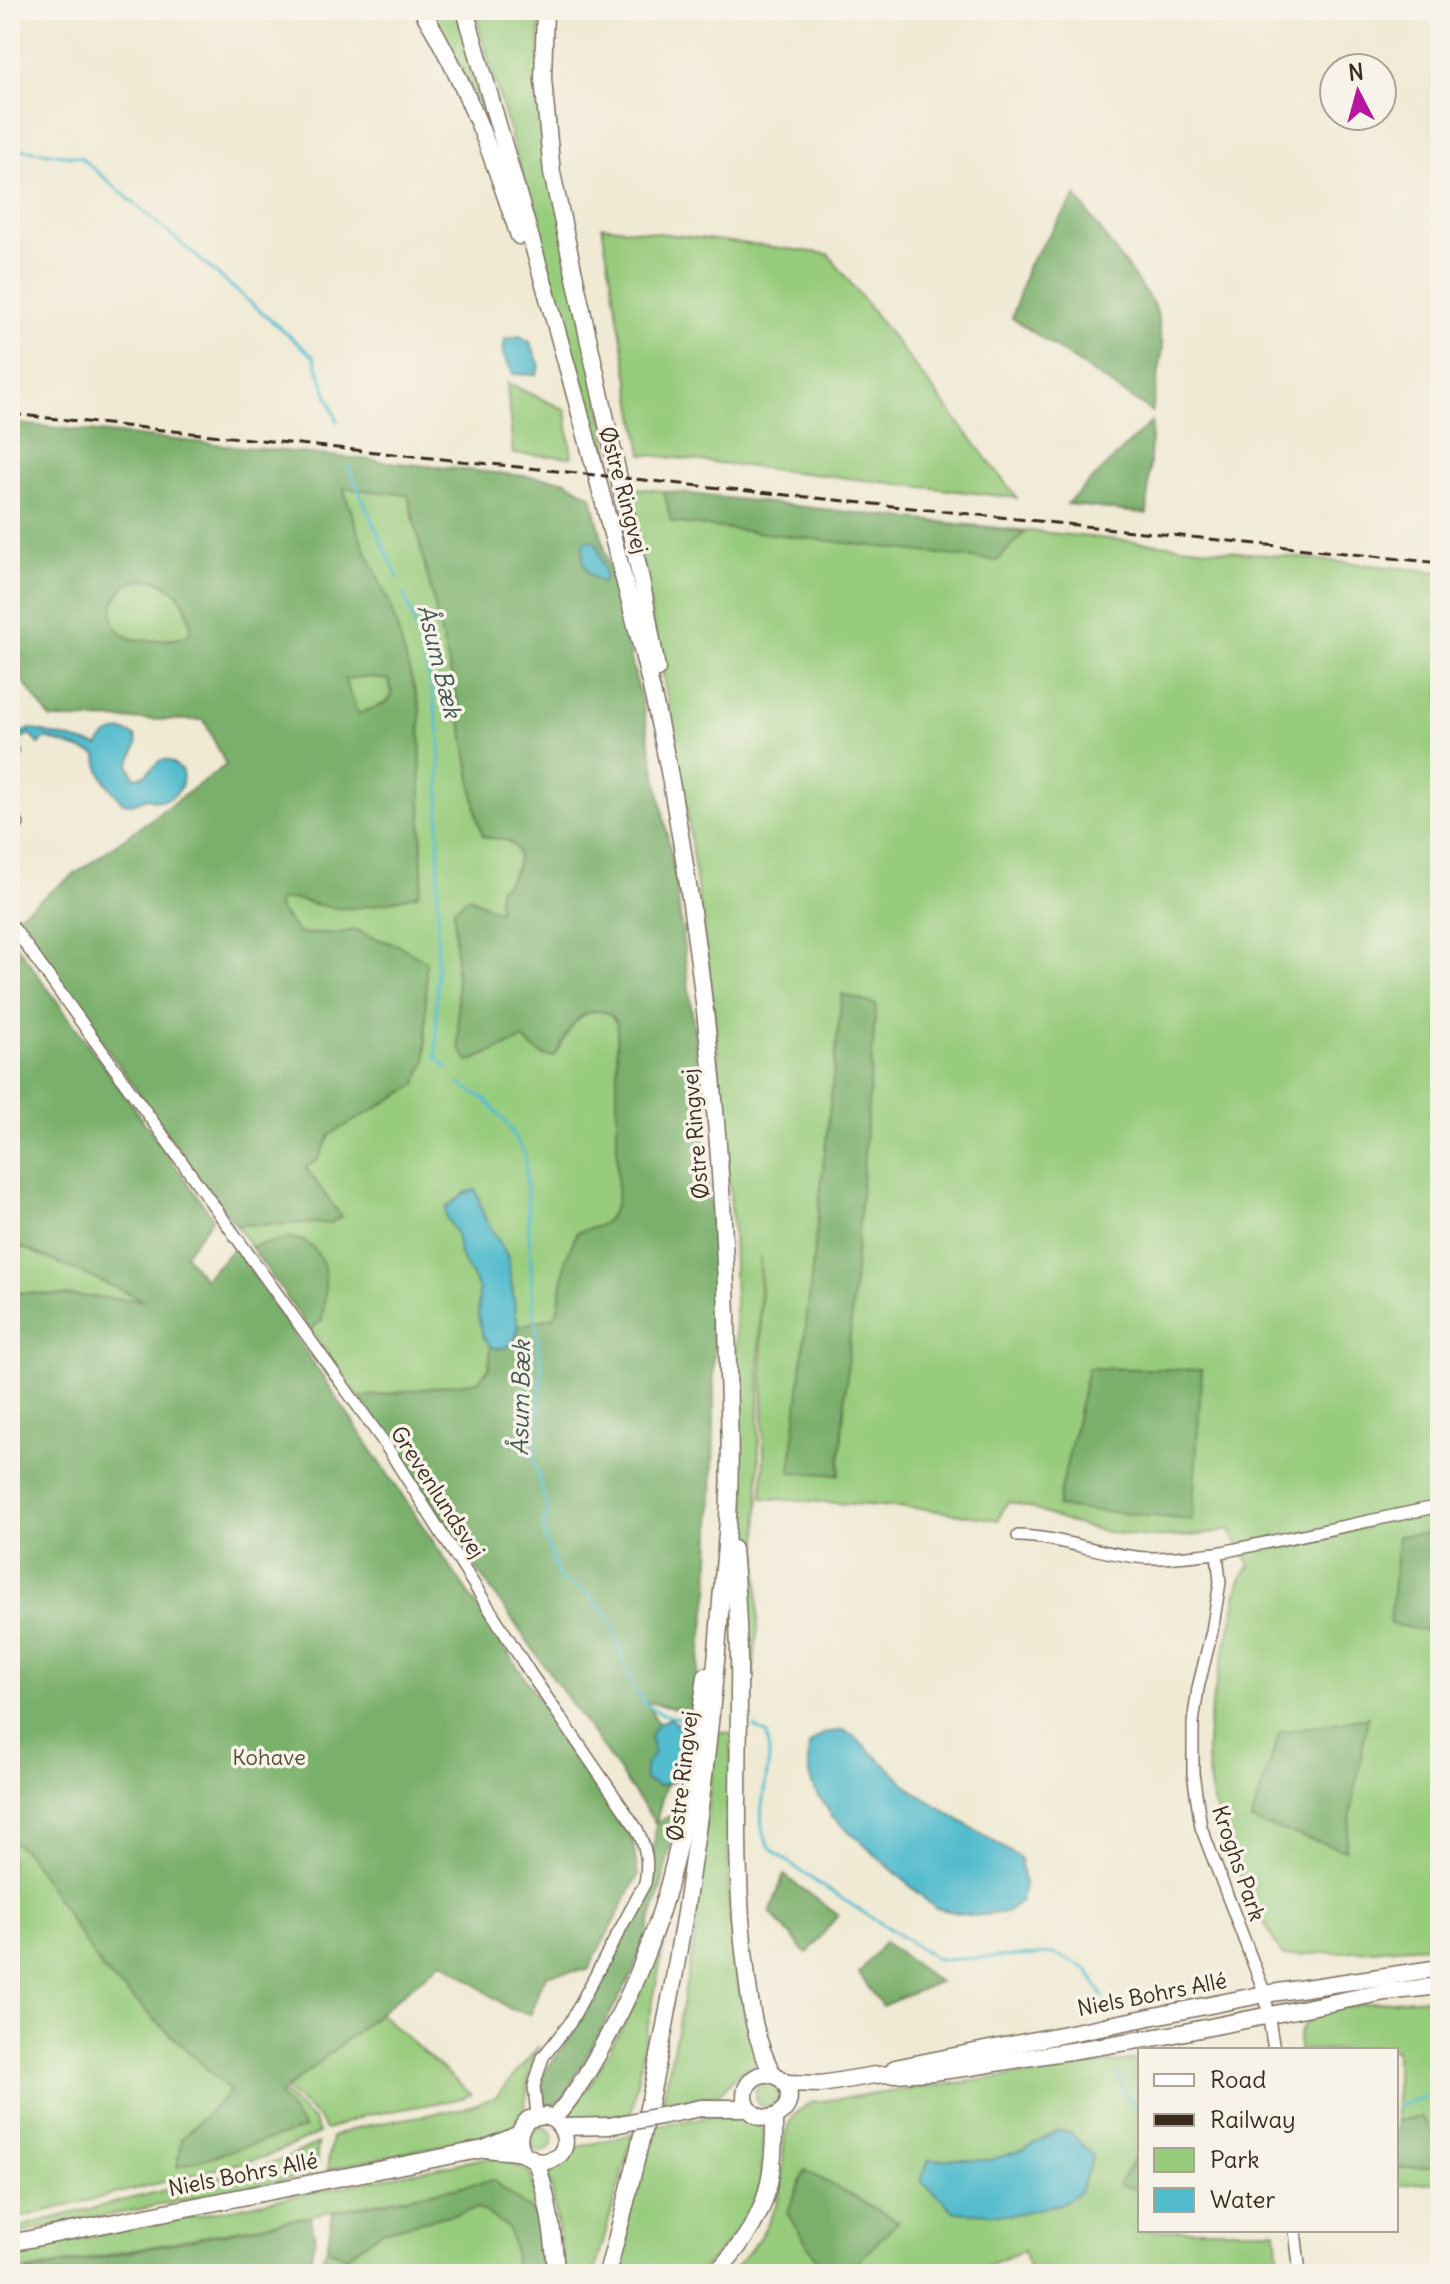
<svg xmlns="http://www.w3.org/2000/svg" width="1450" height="2284" viewBox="0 0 1450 2284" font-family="Delius,sans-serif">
	<rect width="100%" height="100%" fill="#f7f3e8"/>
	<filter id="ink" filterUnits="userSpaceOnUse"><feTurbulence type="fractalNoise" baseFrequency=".0125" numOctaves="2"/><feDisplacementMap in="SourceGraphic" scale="16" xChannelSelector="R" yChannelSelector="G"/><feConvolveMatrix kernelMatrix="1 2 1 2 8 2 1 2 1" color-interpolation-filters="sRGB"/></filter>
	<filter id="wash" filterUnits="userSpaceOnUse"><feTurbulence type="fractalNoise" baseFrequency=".006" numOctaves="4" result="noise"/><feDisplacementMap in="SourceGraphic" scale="32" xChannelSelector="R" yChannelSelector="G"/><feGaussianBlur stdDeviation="1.8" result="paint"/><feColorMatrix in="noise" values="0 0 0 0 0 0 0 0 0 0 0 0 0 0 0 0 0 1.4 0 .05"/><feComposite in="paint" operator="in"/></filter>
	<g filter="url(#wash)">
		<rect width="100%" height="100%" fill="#f0ead4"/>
		<g fill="#98cc7d" stroke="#6a7b4e" stroke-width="2">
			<path d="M428,10h28l41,136 -28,-62z"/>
			<path d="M474,10h66l-1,47 71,402h-5z"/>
			<path d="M602,226l226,28 189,244 -375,-44z"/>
			<path d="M507,383l59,27 6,47 -59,-3z"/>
			<path d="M343,487l65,7 51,214 19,113 5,15c7,3 13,1 20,3 31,10 6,42 -5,55l1,19 -30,149 54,-23 21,17h11c6,-10 12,-25 20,-34 13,-14 33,-16 42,2v178l-7,18 -44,38 -8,52 -5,7 -35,10 -11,-72 -23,-38 -8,-27 -11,3 -19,15v8l10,17 4,22 19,34 4,47 8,11 -2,21 -11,13 -119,17 -49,-68 12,-10 -17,-79 -14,-3 -40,9 -15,-22 95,-2 10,-6 -36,-50 12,-6 14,-27 85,-49 -16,-139 -29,-9 -14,-7 -17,3 -41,1 -22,-27 3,-7 14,-3 21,8 103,-10 4,-13 -2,-174z"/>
			<path d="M628,487l36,4 1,4h5l770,77v1373l-157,11c-36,-62 -78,-138 -76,-212 2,-40 14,-77 23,-115 6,-22 4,-46 20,-63l-21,-37c-53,14 -112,9 -164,-8 -20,-6 -38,-17 -58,-19l-9,18 -73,-11 -163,-11 2,-40 -4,-202 -2,368 -9,94 -8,-190 -8,-300 -20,-225 -30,-219z"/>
			<path d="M154,579c26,12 35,24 37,53 -8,7 -19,8 -30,8 -9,1 -22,1 -31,-2 -28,-10 -19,-49 5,-57 6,-1 13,-1 19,-2z"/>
			<path d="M366,677l23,3 3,16 -6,7 -29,12 -13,-37z"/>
			<path d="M10,1242l137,59 -137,-9z"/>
			<path d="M716,1732l16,1c-2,70 -7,146 0,215 4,38 16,76 27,113l-20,12 -20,21 -57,10 31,-155z"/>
			<path d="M10,1839l18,15 75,116 128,121 -50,48 123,-10 -25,-34 3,-3 32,29 5,12 -51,23 -258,64z"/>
			<path d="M680,1863l-49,249 -56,12 -10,-9 25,-30 48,-87z"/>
			<path d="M1440,1997v185l-44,3v-135h-97c-1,-12 -1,-21 9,-29 21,-18 102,-21 132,-24z"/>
			<path d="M379,2013l92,81 -8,4 -99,18 -38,14 -7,-11 -34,-30z"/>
			<path d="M539,2046l-9,24 -5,35 -6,13 -14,13 -178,39 5,-33 27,-10 106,-19 31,-11z"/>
			<path d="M1140,2059v171h136l4,44h-248l-9,-23 -58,23h-236c22,-22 42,-49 50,-79 11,-38 -9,-72 34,-93z"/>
			<circle cx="767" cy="2095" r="12"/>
			<path d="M735,2113l12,9 16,5 -2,61 -18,38 -45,48h-86l41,-148z"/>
			<circle cx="541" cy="2139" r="12"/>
			<path d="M633,2134l-39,140h-29l-17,-107 34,-21z"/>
			<path d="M318,2143l-3,31 -305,61v-6l266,-67z"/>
			<path d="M485,2158l20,1 25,14 8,29 -1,14 -45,-36 -482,94v-21z"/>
			<path d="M479,2208l28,19 7,21 1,26h-199l11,-26 18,9 37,-26z"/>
			<path d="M310,2259l-4,15h-95z"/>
		</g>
		<g fill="#7ab06c" stroke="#5a6d45" stroke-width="2" fill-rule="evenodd">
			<path d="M1076,196l80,112 7,41 -11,63 -140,-94 16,-53z"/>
			<path d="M1152,421l-5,93 -80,-10z"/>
			<path d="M10,423l554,57 28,17 53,220 30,160 20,160 18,201 1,193 -5,160 -17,122 -45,-11 26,51 -17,70 22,-11 -18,80 -28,82 -67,121 -10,9 -12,2 -4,-26 35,-48 34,-61 39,-84 6,-24 3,-39 -263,-374 3,-1 -37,-51 119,-17 11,-13 2,-21 10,2 16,-12 1,-10 35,-10 5,-7 8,-52 11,-26c24,-6 30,-6 40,-30v-178c-9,-18 -29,-16 -42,-2 -8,9 -14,24 -20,34 -13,3 -23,-9 -32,-17l-55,23 -9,-16 -5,-137 15,-12 30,15v-24c16,-8 29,-36 9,-47 -8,-4 -17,-1 -25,-5l-5,-15 -19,-113 -51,-213 -65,-7 18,52 29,64 30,104 2,174 -4,12c-26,7 -55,16 -82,14 -20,-1 -36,-12 -56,-8l-3,7 22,27 41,-1 16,-3 15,7 29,9 26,15v99l-10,25 -85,49 -14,27 -12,6 36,49 -10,7 -95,2 -30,-37 -192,-270 212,-153 -22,-45 -153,-1 -41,-55zM154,579c26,12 35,23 37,53 -8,7 -19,8 -29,8 -10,1 -22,1 -32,-2 -28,-10 -19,-49 5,-57 6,-1 13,-1 19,-2zM366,677l23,3 3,16 -6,7 -28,11 -14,-35z"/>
			<path d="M664,491l361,41 -28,29 -326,-39z"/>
			<path d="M10,936l203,282 -28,36 19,25 31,-32 397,590 6,39 -50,94 -40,4 -8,12 -9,28 -21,-5 -67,-48 -164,134 25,34 -127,38 4,-28 49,-48 -127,-121 -75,-116 -18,-15v-547l134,8 -134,-58z"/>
			<path d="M842,994l34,11 -37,470 -49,-3z"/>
			<path d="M291,1238c42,7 36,50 31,82l-12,10 -59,-83z"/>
			<path d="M1088,1368l114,2 -10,150 -135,-13z"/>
			<path d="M1440,1532v102l-50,-10 8,-88z"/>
			<path d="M1368,1717l-23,133 -94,-29 29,-89z"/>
			<path d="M784,1875l54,40 -31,39 -37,-42z"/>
			<path d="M884,1942l55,40 -57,24 -23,-32z"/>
			<path d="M1421,2117l19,25v24l-44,3v-48z"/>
			<path d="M1140,2148v41l-22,-3z"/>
			<path d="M805,2170l93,51 -52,53h-20l-39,-61z"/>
			<path d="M493,2180l44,36 9,58h-31l-1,-26 -7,-21 -28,-19 -97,23 -37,26 -18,-9 6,-36z"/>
			<path d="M310,2216l5,22 -5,21 -99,15h-193z"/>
		</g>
		<g fill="#52bcce" stroke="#467376" stroke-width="2">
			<path d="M520,336l10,6 10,24 -4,9 -23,-1 -10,-20 2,-15z"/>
			<path d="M590,540l7,4 8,29 -2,10c-19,-8 -22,-22 -19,-41z"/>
			<path d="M31,729l68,17c5,-14 23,-19 36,-10l2,9 -8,20 5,12c24,2 19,-35 48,-6 4,21 -15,35 -34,27l-16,6 -9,-1c-12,-14 -26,-29 -26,-48l-51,-17 -7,6 -9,-10 -14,8 -1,5 8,4 1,4 -3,3h-6l-3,7 -2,-28z"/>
			<path d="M476,1190l8,27 23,38 11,72c-2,17 -10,24 -27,20l-8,-11 -5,-20 1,-27 -19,-34 -4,-22 -10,-16v-9l19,-15z"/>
			<path d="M670,1718l12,10 1,19 -10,35 -14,4 -14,-6v-14l9,-13 -4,-17 7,-12z"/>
			<path d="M843,1730l10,5 62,57 105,66 4,26 -3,17 -15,11 -33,4 -38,-8 -103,-92 -20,-31 -4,-23 1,-17 15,-12z"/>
			<path d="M1058,2131l13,2 22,23 -13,36 -20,12 -50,11 -55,-3 -34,-32 8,-20h61l33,-10z"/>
		</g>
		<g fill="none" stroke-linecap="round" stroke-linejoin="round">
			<g stroke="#52bcce" stroke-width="3">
				<path d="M10,148l70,9 234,200 23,64"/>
				<path d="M348,466l50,112"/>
				<path d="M404,595c19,46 29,96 36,145l-4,316 11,12"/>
				<path d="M460,1084l26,16 22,25 17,30 8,152 9,64 -8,88 15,57 -6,5 2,16 14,42 29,14 12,16 6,3c25,45 12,99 78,107"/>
				<path d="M754,1727l13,7c1,7 2,13 2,20 0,30 -21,75 7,99l43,31 119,76 117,-6 32,15 16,28"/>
				<path d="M1117,2072l6,18 17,21"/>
				<path d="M1396,2106l44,-14"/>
			</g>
		</g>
	</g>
	<g filter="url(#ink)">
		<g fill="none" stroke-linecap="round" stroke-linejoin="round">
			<g stroke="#7a6d5e" stroke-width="14">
				<g id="street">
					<path d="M10,813l8,11"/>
					<path d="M10,923l373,518 147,232 107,156c9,19 12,33 8,54l-75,140 -27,34 -9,29 3,30"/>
					<path d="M1018,1536c44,1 86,20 130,22 23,1 46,-3 69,-5l223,-47"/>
					<path d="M1217,1553l3,29 -8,49 -14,57 -5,35v50l8,54 64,167 9,56"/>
					<path d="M1295,2230l5,44"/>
				</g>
			</g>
			<g stroke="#7a6d5e" stroke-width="19">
				<g id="secondary">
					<path d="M422,10c45,74 70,144 97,226"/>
					<path d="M465,10c49,171 100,341 144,513 23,86 46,172 62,259 35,194 55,391 57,588 1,42 3,85 1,127 -1,35 -5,70 -8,104 -17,228 -53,453 -114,673"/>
					<path d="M545,10l-2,69 9,94 90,411 15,85"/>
					<path d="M733,1549c4,47 7,93 6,140 0,94 -5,187 7,280 4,37 9,73 27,105"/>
					<path d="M895,2068l370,-74 175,-26"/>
					<circle cx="767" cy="2096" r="22"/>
					<path d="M785,2083l36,1 54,-9 58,-3 38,-5 199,-32 215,-43 55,-6"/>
					<path d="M701,2108h47"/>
					<path d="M554,2118c23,-25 40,-56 56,-86 64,-118 78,-225 96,-356"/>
					<path d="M562,2127l47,-1"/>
					<path d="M485,2149c11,2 28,1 38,5 9,3 13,10 24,7 27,-5 21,-39 -2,-45l-16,3c-11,10 -13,22 -5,35"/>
					<path d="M536,2161c12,37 18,74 20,113"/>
					<path d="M10,2243l474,-94 35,-15"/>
					<path d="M715,2274c49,-52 60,-85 59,-157"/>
				</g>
			</g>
			<use href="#street" stroke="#fff" stroke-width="11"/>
			<use href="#secondary" stroke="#fff" stroke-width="16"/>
			<path stroke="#3b2a1e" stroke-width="3" stroke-dasharray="12 6" stroke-linecap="butt" d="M10,414l1430,149"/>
			<g stroke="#7a6d5e" stroke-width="19" stroke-linecap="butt">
				<path id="secondary-bridge" d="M609,2126l92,-18"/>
			</g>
			<use href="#secondary-bridge" stroke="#fff" stroke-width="16"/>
		</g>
	</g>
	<g text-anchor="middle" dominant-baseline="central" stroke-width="7" stroke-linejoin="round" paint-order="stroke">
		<g font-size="22" fill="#3b2a1e" stroke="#f7f3e8">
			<text transform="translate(624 490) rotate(75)">Østre Ringvej</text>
			<text transform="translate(695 1134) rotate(-95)">Østre Ringvej</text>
			<text transform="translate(438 1492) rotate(57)">Grevenlundsvej</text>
			<text transform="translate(682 1776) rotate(-83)">Østre Ringvej</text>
			<text transform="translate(1239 1863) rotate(71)">Kroghs Park</text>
			<text transform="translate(1152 1994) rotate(-11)">Niels Bohrs Allé</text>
			<text transform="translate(243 2174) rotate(-11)">Niels Bohrs Allé</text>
		</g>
		<g font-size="22" fill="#525236" stroke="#f7f3e8">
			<text x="269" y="1757">Kohave</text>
		</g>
		<g font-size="24" font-style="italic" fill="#425653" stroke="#f7f3e8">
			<text transform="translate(440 661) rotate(76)">Åsum Bæk</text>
			<text transform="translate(520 1398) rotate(-89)">Åsum Bæk</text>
		</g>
	</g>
	<rect width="1450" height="2284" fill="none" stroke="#f7f3e8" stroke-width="40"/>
	<rect x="1138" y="2048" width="260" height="184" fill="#f7f3e8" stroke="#aca397" stroke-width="2"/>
	<rect x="1154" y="2074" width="40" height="12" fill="#ffffff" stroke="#aca397" stroke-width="2"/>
	<text x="1210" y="2088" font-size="24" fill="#3b2a1e">Road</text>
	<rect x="1154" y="2114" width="40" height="12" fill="#3b2a1e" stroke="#aca397" stroke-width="2"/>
	<text x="1210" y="2128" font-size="24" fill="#3b2a1e">Railway</text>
	<rect x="1154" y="2148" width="40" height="24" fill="#98cc7d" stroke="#aca397" stroke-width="2"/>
	<text x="1210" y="2168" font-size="24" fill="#3b2a1e">Park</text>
	<rect x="1154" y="2188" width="40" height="24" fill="#52bcce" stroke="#aca397" stroke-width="2"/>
	<text x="1210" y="2208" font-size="24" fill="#3b2a1e">Water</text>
	<g transform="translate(1358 92) rotate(354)"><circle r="38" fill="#f7f3e8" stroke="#aca397" stroke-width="2"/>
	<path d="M0-6L14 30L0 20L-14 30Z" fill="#b5179e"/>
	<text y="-12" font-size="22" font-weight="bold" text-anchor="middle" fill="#3b2a1e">N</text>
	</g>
</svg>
